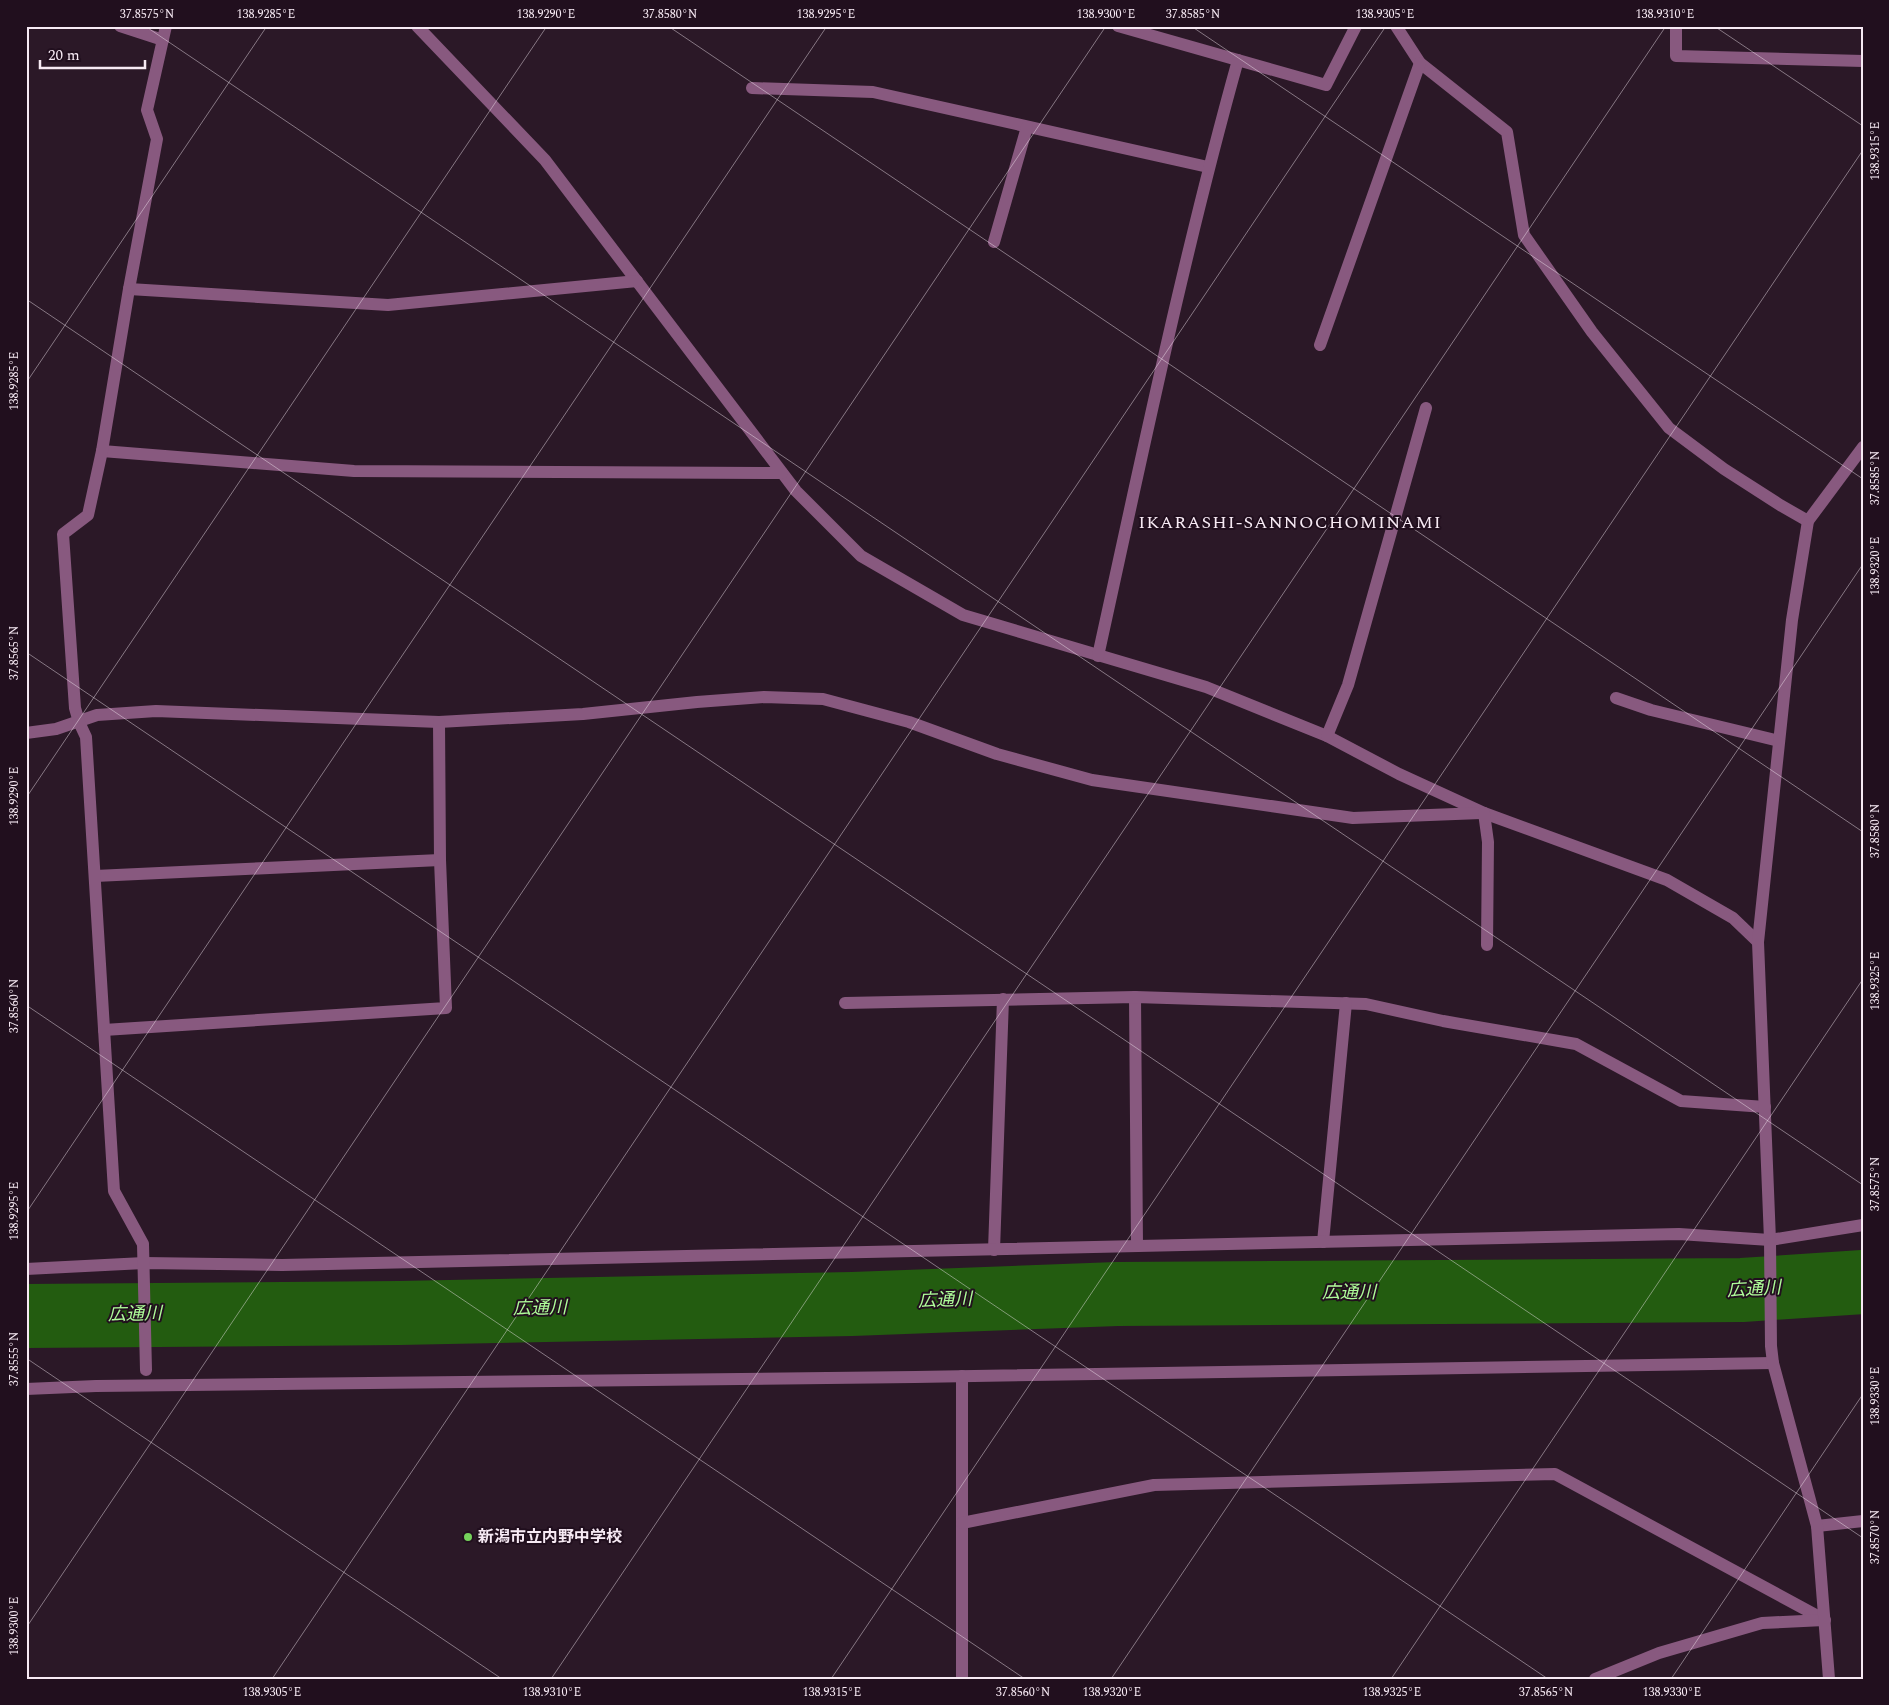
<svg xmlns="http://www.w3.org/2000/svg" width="1889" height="1705" viewBox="0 0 1889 1705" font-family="Spectral,'Noto Sans JP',serif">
	<rect width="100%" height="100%" fill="#2b1827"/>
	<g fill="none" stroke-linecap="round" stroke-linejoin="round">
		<path stroke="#235c10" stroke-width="64" d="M26,1316l373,-3 453,-9 265,-10 625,-4 121,-8"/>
		<g stroke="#88597f" stroke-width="12">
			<path d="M120,26l43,14"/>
			<path d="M417,26l128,134 251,331 65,65 102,59 243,72 121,49 72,38 85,39 183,67 66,38 25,24"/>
			<path d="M1118,26l208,59 30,-59"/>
			<path d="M1396,26l24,37 87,69 17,103 68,97 77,96 55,41 56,36 28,16"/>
			<path d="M1676,26v30l187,5"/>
			<path d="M752,88l121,4 335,75"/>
			<path d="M994,242l33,-115"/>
			<path d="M129,289l259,16 249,-24"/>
			<path d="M1320,345l100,-282"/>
			<path d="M102,451l252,20 428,2"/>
			<path d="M1098,656c44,-200 85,-399 140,-596"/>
			<path d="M1616,698l35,12 128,31"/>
			<path d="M26,733l30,-4 41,-14 59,-4 283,11 144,-8 114,-12 67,-5 59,2 86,23 88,32 95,26 261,38 128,-5"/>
			<path d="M1327,736l21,-51 78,-277"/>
			<path d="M1484,813l4,29 -1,103"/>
			<path d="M95,876l345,-16"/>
			<path d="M1135,997l2,249"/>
			<path d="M845,1003l290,-6 231,7 77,17 133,23 105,57 84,6"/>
			<path d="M104,1030l342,-22 -6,-148 -1,-138"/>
			<path d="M1323,1242l23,-239"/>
			<path d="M994,1250l9,-251"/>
			<path d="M26,1269l118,-6 138,2 1397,-31 91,6 93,-15"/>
			<path d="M146,1370l-3,-126 -29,-53 -28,-454 -7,-15 -4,-14 -12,-174 25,-19 14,-64 27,-162 28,-150 -10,-29 19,-84"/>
			<path d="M962,1376v303"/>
			<path d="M26,1389l70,-3 819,-9 858,-14"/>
			<path d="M962,1523l192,-38 401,-11 270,146"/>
			<path d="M1817,1526l46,-5"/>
			<path d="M1595,1679l64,-26 103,-30 62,-3"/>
			<path d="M1829,1679l-12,-153 -44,-163 -2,-17 -1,-106 -12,-298 34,-322 16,-99 55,-74"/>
		</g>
	</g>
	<path fill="none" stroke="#f7eaf4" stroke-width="1" stroke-opacity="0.45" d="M145,26l1718,1159M668,26l1195,806M1191,26l672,453M1714,26l149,100M26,299l1837,1239M26,383l241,-357M26,652l1522,1027M26,798l521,-772M26,1005l999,674M26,1213l801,-1187M26,1358l476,321M26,1628l1080,-1602M272,1679l1114,-1653M551,1679l1115,-1653M831,1679l1032,-1529M1111,1679l752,-1115M1391,1679l472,-700M1671,1679l192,-285"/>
	<circle fill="#75d25b" stroke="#210f1e" stroke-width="2" cx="468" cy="1537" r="5"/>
	<g text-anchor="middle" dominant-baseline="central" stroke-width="4" stroke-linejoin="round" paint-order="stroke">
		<g font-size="16" font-weight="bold" fill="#f7eaf4" stroke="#210f1e" text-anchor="start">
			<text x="478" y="1537">新潟市立内野中学校</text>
		</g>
		<g font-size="18" letter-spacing="1" fill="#f7eaf4" stroke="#210f1e">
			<text x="1290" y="522">IKARASHI-SANNOCHOMINAMI</text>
		</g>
		<g font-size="18" font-style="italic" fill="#aefc99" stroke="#210f1e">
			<text transform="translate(1754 1289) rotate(-3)">広通川</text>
			<text x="1349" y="1292">広通川</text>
			<text transform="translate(945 1300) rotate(-2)">広通川</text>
			<text transform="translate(540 1308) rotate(-1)">広通川</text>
			<text transform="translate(135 1314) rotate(-1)">広通川</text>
		</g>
	</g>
	<rect width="1889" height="1705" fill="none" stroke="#210f1e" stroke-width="55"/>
	<path d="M40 60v8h105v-8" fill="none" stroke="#f7eaf4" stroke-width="2.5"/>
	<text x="48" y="60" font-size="15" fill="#f7eaf4" stroke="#210f1e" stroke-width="4" paint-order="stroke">20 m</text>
	<rect x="28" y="28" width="1834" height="1650" fill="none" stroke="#f7eaf4" stroke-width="2"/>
	<g font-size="12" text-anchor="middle" fill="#f7eaf4">
		<text x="147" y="18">37.8575°N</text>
		<text x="266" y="18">138.9285°E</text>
		<text x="546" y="18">138.9290°E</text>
		<text x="670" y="18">37.8580°N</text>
		<text x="826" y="18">138.9295°E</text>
		<text x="1106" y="18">138.9300°E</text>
		<text x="1193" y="18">37.8585°N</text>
		<text x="1385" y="18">138.9305°E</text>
		<text x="1665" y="18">138.9310°E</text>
		<text transform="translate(1875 151) rotate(-90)" y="4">138.9315°E</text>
		<text transform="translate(14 381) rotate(-90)" y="4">138.9285°E</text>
		<text transform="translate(1875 478) rotate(-90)" y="4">37.8585°N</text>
		<text transform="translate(1875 566) rotate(-90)" y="4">138.9320°E</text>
		<text transform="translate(14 653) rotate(-90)" y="4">37.8565°N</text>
		<text transform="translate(14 796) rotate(-90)" y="4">138.9290°E</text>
		<text transform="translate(1875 831) rotate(-90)" y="4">37.8580°N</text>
		<text transform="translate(1875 981) rotate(-90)" y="4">138.9325°E</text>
		<text transform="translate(14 1006) rotate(-90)" y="4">37.8560°N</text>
		<text transform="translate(1875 1184) rotate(-90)" y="4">37.8575°N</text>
		<text transform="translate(14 1211) rotate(-90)" y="4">138.9295°E</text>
		<text transform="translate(14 1359) rotate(-90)" y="4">37.8555°N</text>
		<text transform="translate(1875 1396) rotate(-90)" y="4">138.9330°E</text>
		<text transform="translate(1875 1537) rotate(-90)" y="4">37.8570°N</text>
		<text transform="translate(14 1626) rotate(-90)" y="4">138.9300°E</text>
		<text x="272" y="1696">138.9305°E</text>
		<text x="552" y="1696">138.9310°E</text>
		<text x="832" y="1696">138.9315°E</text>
		<text x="1023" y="1696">37.8560°N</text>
		<text x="1112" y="1696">138.9320°E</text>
		<text x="1392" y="1696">138.9325°E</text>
		<text x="1546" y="1696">37.8565°N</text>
		<text x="1672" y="1696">138.9330°E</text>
	</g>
</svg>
